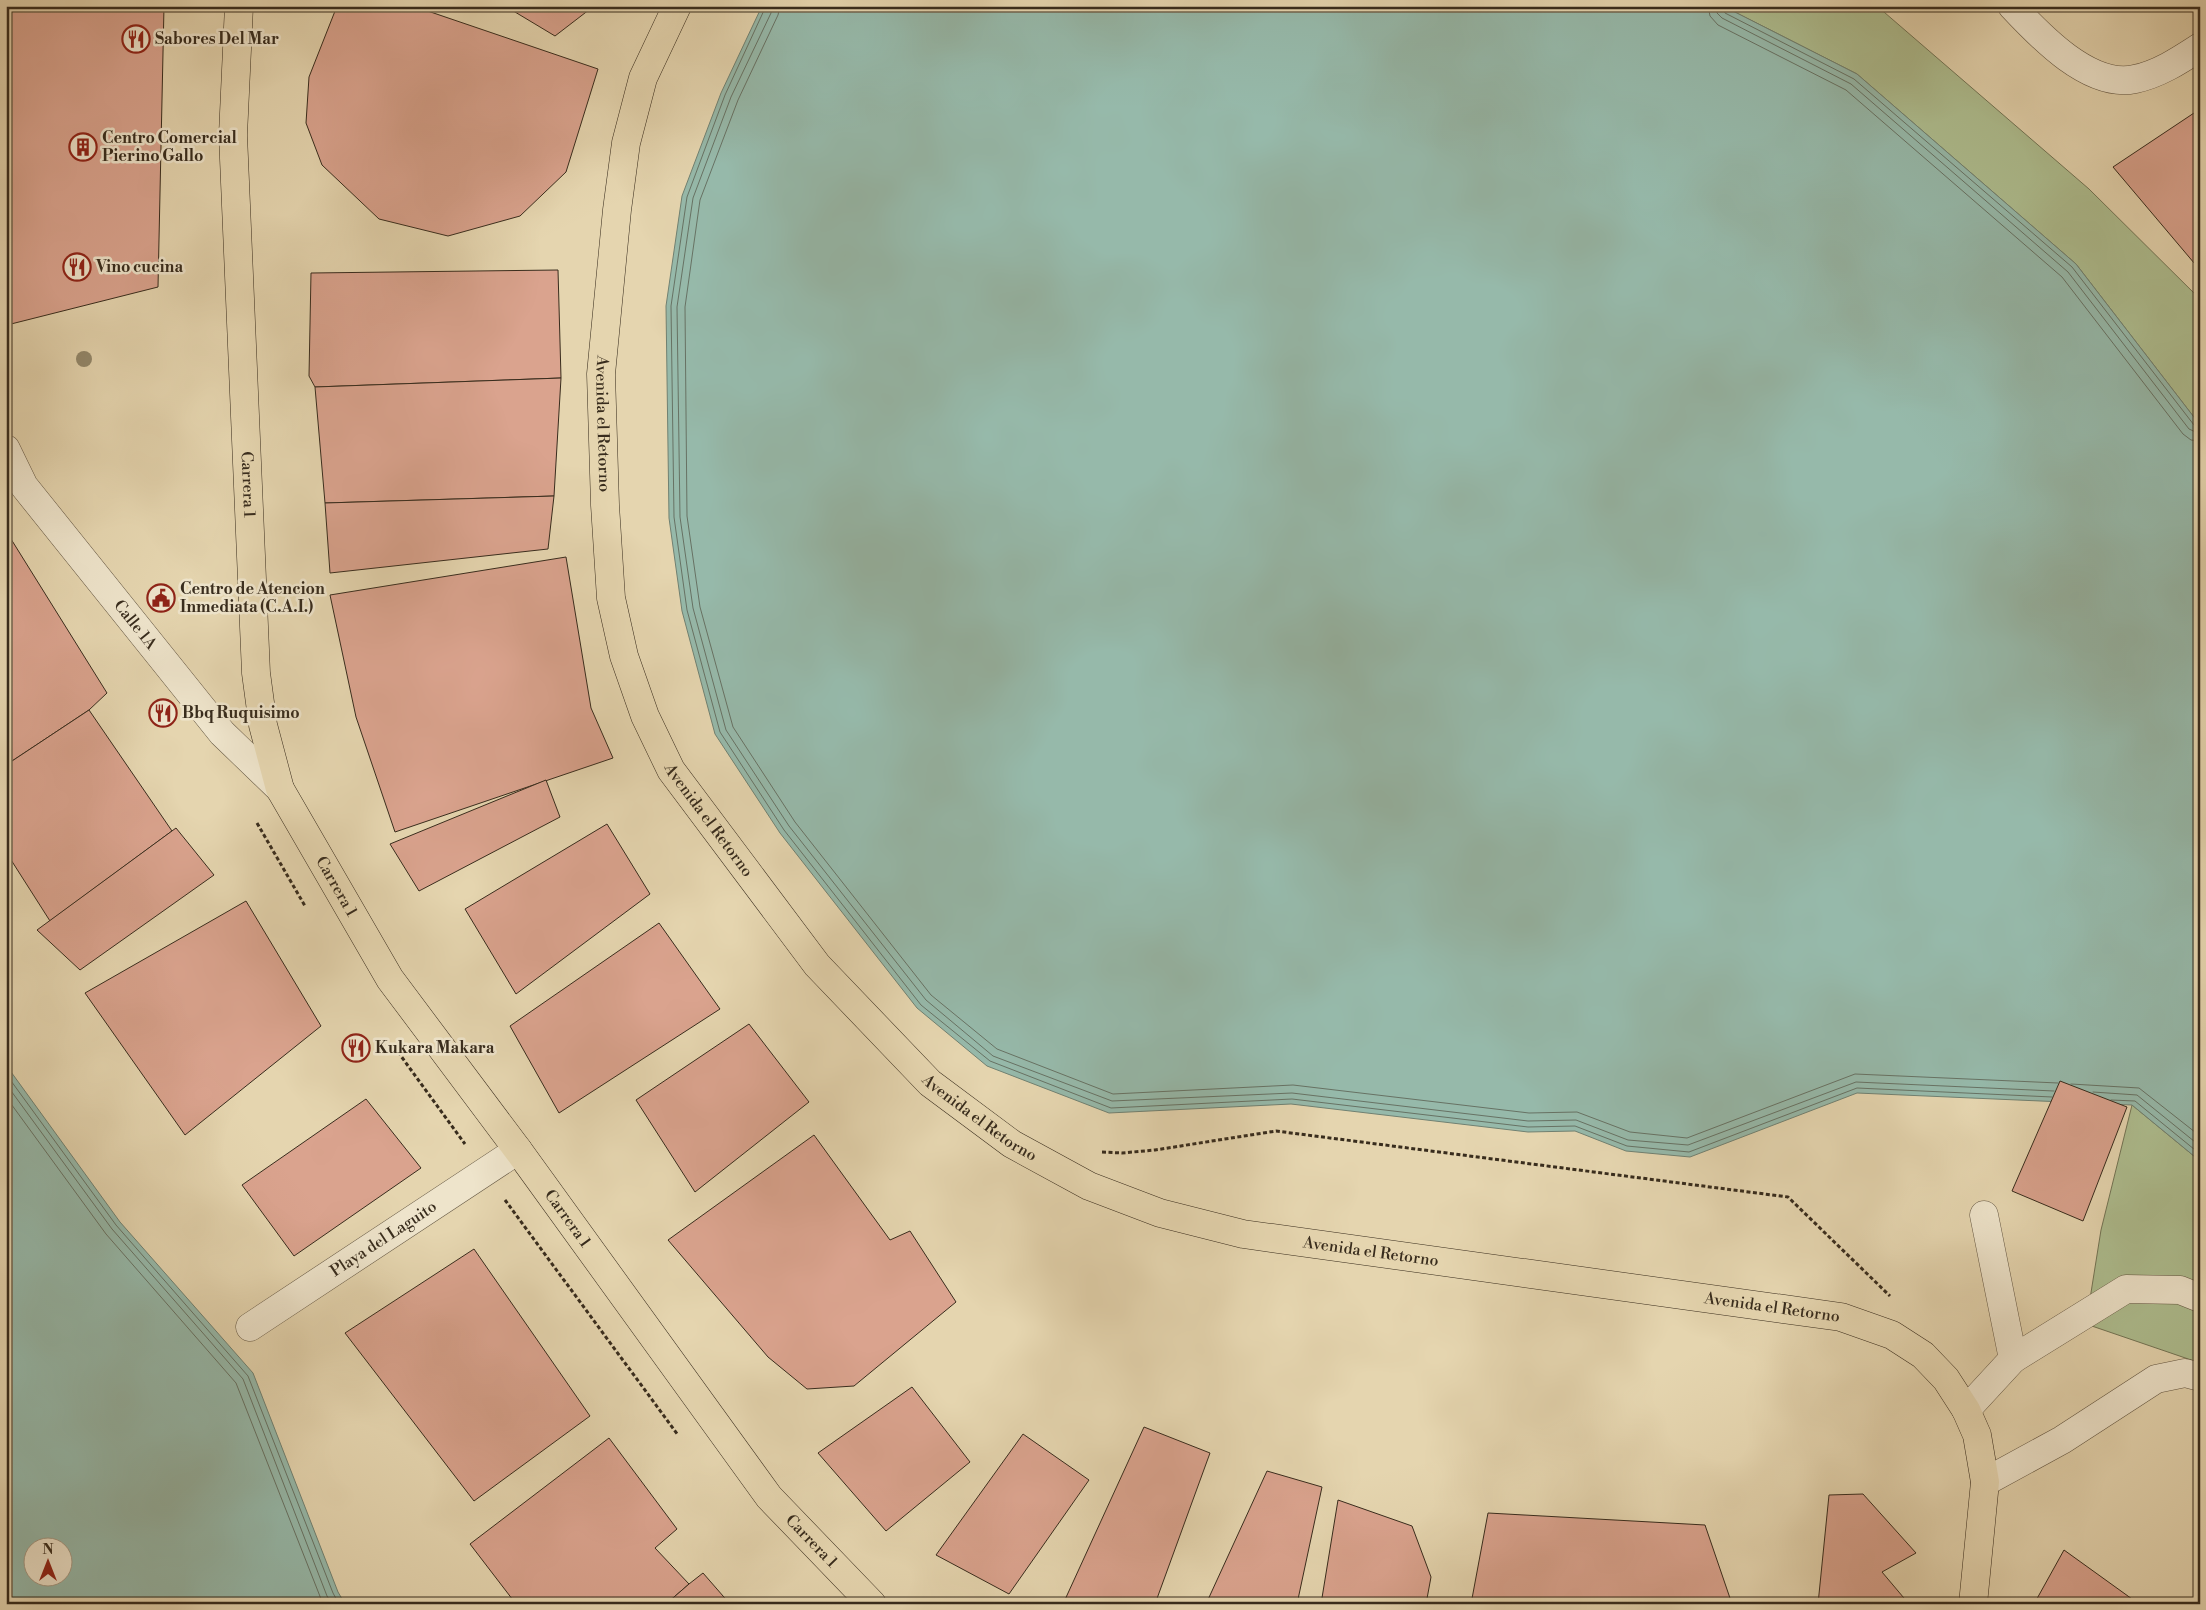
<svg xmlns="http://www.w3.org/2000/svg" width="2206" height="1610" viewBox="0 0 2206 1610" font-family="'Libre Bodoni',serif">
	<rect width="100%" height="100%" fill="#e5d5af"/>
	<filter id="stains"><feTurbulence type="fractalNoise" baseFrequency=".004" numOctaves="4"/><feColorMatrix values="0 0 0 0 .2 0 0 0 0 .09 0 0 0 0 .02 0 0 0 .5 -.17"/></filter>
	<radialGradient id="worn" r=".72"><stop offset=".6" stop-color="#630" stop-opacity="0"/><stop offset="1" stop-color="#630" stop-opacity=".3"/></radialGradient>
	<g fill="#aebe90" stroke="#737556">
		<path d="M1723,6h154l212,183 111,110v126l-124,-161 -219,-190z"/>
		<path d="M2132,1105l68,56v202l-114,-39 15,-94z"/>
	</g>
	<g fill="#96b9aa" stroke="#708172" fill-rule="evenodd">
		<path d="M762,6h961l134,68 219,190 124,161v736l-68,-56 -275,-12 -167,64 -64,-6 -51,-20 -47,1 -237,-28 -182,9 -122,-47 -70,-58 -137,-175 -65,-99 -33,-123 -13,-93 -3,-212 16,-110 39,-103z"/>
		<path d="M6,1065l114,157 133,151 85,219 7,12h-339zM32,1548h30v30h-30z"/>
	</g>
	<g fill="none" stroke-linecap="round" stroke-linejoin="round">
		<g stroke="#677264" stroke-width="1">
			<path d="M766,6l-41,89 -38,102 -16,109 3,211 13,93 33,122 64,98 137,175 69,56 121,47 181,-9 236,28 47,-1 52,20 62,6 168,-64 195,9"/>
			<path d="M772,6l-1,7 -40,84 -38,101 -16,109 3,210 13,91 33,122 63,96 137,174 67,56 119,45 180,-8 236,28 48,-1 52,20 60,5 168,-63 198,9"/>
			<path d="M780,6l-2,9 -40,85 -38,100 -15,107 2,209 13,91 33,120 62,95 136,173 66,54 116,45 180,-9 236,28 48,-1 53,20 57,6 168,-64 203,9"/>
			<path d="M1708,6l2,10 8,9 128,65 216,187 121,157 8,6 9,1"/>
			<path d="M1716,6l1,7 5,5 129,66 217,188 121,157 11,5"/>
			<path d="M1722,6l3,7 129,66 218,188 122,158 6,2"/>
			<path d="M6,1074l110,151 132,151 85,217 6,11"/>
			<path d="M6,1084l106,145 131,150 84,217 5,8"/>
			<path d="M2071,1084l68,4 61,48"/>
			<path d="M2093,1092l44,3 63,51"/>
			<path d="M6,1097l100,137 130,149 87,221"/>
			<path d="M2111,1100l24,1 65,53"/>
		</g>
	</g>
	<g fill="#daa38e" stroke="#382c1d">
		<path d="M6,6h158l-6,281 -151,38z"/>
		<path d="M337,6h76l185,63 -32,103 -46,44 -72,20 -69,-17 -57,-54 -16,-42 3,-46z"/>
		<path d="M505,6h89l-39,30z"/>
		<path d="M2200,109v161l-87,-103z"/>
		<path d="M558,270l3,108 -246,9 -6,-11 2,-103z"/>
		<path d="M561,378l-7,118 -229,7 -10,-116z"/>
		<path d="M554,496l-6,53 -218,24 -5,-70z"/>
		<path d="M6,531l101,162 -18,17 -83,55z"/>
		<path d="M566,557l25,151 22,50 -218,74 -39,-115 -26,-122z"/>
		<path d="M89,710l83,121 -122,90 -44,-69v-87z"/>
		<path d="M546,780l14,37 -141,74 -29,-47z"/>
		<path d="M607,824l43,70 -134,100 -51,-85z"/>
		<path d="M176,828l38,47 -134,95 -43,-40z"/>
		<path d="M246,901l75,125 -136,109 -100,-142z"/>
		<path d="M659,923l61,86 -161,104 -49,-87z"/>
		<path d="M749,1024l60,78 -114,90 -59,-92z"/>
		<path d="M2060,1081l67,26 -44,114 -71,-30z"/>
		<path d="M366,1099l55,69 -127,88 -52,-71z"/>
		<path d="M814,1135l76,105 20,-9 46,71 -102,84 -47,3 -39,-32 -100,-117z"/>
		<path d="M474,1249l116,167 -116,85 -129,-168z"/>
		<path d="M912,1387l58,75 -84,69 -68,-78z"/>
		<path d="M1144,1427l66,26 -55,151h-92z"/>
		<path d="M1023,1434l66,46 -80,114 -73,-39z"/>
		<path d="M609,1438l68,91 -22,19 34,36 -23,20h-150l-46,-60z"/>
		<path d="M1267,1471l55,16 -25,117h-91z"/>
		<path d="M1863,1494l53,59 -34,19 27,32h-91l11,-109z"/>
		<path d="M1338,1500l74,26 19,51 -5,27h-105z"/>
		<path d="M1488,1513l217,12 27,79h-261z"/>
		<path d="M2064,1550l75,54h-105z"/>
		<path d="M703,1573l27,31h-64l23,-20z"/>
	</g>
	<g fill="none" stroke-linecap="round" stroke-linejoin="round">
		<g stroke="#635642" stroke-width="29">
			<g id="minor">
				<path d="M2012,6c28,30 78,83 123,73 24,-5 45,-19 65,-32"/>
				<path id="s1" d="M6,449l18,37 198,247 58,56"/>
				<path id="s2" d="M250,1327l268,-177"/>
				<path d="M2013,1359l113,-70 54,1 20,8"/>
				<path d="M1966,1410l47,-51 -29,-144"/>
				<path d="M1985,1482l77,-42 94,-61 29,-6 15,4"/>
			</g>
		</g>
		<g stroke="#382c1d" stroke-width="29">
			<g id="major">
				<path id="s3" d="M239,6l-6,129 23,538 7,52 17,64 110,190 128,171 251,347 103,107"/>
				<path id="s4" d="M677,6l-34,72 -17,65 -9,67 -16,164 4,131 6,93 13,58 21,60 26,54 146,195 113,118 82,61 77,42 71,27 83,21 598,83 51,18 31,20 23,24 20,31 11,25 8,47 -12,122"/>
			</g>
		</g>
		<g stroke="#382c1d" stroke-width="3" stroke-dasharray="4 2.5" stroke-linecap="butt">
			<path d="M257,823l48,83"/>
			<path d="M398,1052l67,92"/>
			<path d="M1102,1152l20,1 33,-3 121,-19 512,66 102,99"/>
			<path d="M505,1200l173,235"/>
		</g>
		<use href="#minor" stroke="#eee4cb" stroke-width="28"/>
		<use href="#major" stroke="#e5d5af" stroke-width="28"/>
	</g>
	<circle fill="#93886b" cx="84" cy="359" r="8"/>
	<defs>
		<g id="restaurant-ring" transform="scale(1.4375)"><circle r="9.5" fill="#eee4cb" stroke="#8f2418" stroke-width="1.5"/><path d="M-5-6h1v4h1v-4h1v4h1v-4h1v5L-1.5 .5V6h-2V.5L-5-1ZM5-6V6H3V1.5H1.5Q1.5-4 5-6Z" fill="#8f2418"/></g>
		<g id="building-ring" transform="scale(1.4375)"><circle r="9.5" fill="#eee4cb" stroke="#8f2418" stroke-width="1.5"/><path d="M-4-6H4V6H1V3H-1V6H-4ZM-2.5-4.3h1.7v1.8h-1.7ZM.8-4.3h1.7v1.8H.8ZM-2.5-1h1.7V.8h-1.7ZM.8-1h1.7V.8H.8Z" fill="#8f2418"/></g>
		<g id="civic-ring" transform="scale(1.4375)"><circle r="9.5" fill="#eee4cb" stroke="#8f2418" stroke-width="1.5"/><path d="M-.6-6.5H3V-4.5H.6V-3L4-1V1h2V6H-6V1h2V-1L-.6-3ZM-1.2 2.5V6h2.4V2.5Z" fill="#8f2418"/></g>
	</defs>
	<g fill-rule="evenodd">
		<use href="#restaurant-ring" x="136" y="39"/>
		<use href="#building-ring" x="83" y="147"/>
		<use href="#restaurant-ring" x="77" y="267"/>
		<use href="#civic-ring" x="161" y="598"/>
		<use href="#restaurant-ring" x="163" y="713"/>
		<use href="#restaurant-ring" x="356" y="1048"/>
	</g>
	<g text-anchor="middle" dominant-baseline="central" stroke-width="5" stroke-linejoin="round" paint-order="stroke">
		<g font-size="16" font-weight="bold" fill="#382c1d" stroke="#eee4cb" text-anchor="start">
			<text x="155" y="39">Sabores Del Mar</text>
			<text x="102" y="138">Centro Comercial<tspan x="102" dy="18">Pierino Gallo</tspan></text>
			<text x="96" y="267">Vino cucina</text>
			<text x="180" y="589">Centro de Atencion<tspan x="180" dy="18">Inmediata (C.A.I.)</tspan></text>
			<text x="182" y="713">Bbq Ruquisimo</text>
			<text x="375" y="1048">Kukara Makara</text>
		</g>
		<g font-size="16" fill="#382c1d" stroke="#eee4cb">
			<text stroke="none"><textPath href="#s4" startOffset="429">Avenida el Retorno</textPath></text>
			<text stroke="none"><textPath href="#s3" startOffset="479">Carrera 1</textPath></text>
			<text stroke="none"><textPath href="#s1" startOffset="219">Calle 1A</textPath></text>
			<text stroke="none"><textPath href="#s4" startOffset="849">Avenida el Retorno</textPath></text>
			<text stroke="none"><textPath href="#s3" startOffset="899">Carrera 1</textPath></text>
			<text stroke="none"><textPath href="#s4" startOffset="1254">Avenida el Retorno</textPath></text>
			<text stroke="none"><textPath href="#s3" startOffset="1304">Carrera 1</textPath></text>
			<text stroke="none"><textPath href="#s2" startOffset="160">Playa del Laguito</textPath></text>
			<text stroke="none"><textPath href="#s4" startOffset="1674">Avenida el Retorno</textPath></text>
			<text stroke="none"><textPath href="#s4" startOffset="2079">Avenida el Retorno</textPath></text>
			<text stroke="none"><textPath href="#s3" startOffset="1709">Carrera 1</textPath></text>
		</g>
	</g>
	<rect width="2206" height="1610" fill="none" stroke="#e5d5af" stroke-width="25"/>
	<rect x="8" y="8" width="2191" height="1595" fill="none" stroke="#382c1d" stroke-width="2.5"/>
	<rect x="12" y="12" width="2181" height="1585" fill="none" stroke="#382c1d"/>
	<g transform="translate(48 1562)"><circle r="24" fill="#eee4cb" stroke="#a59a85"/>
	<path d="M0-4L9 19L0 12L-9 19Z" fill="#8f2418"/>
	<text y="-8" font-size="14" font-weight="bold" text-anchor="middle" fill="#382c1d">N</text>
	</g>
	<rect width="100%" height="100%" filter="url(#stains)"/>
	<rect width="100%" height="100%" fill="url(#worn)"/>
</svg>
